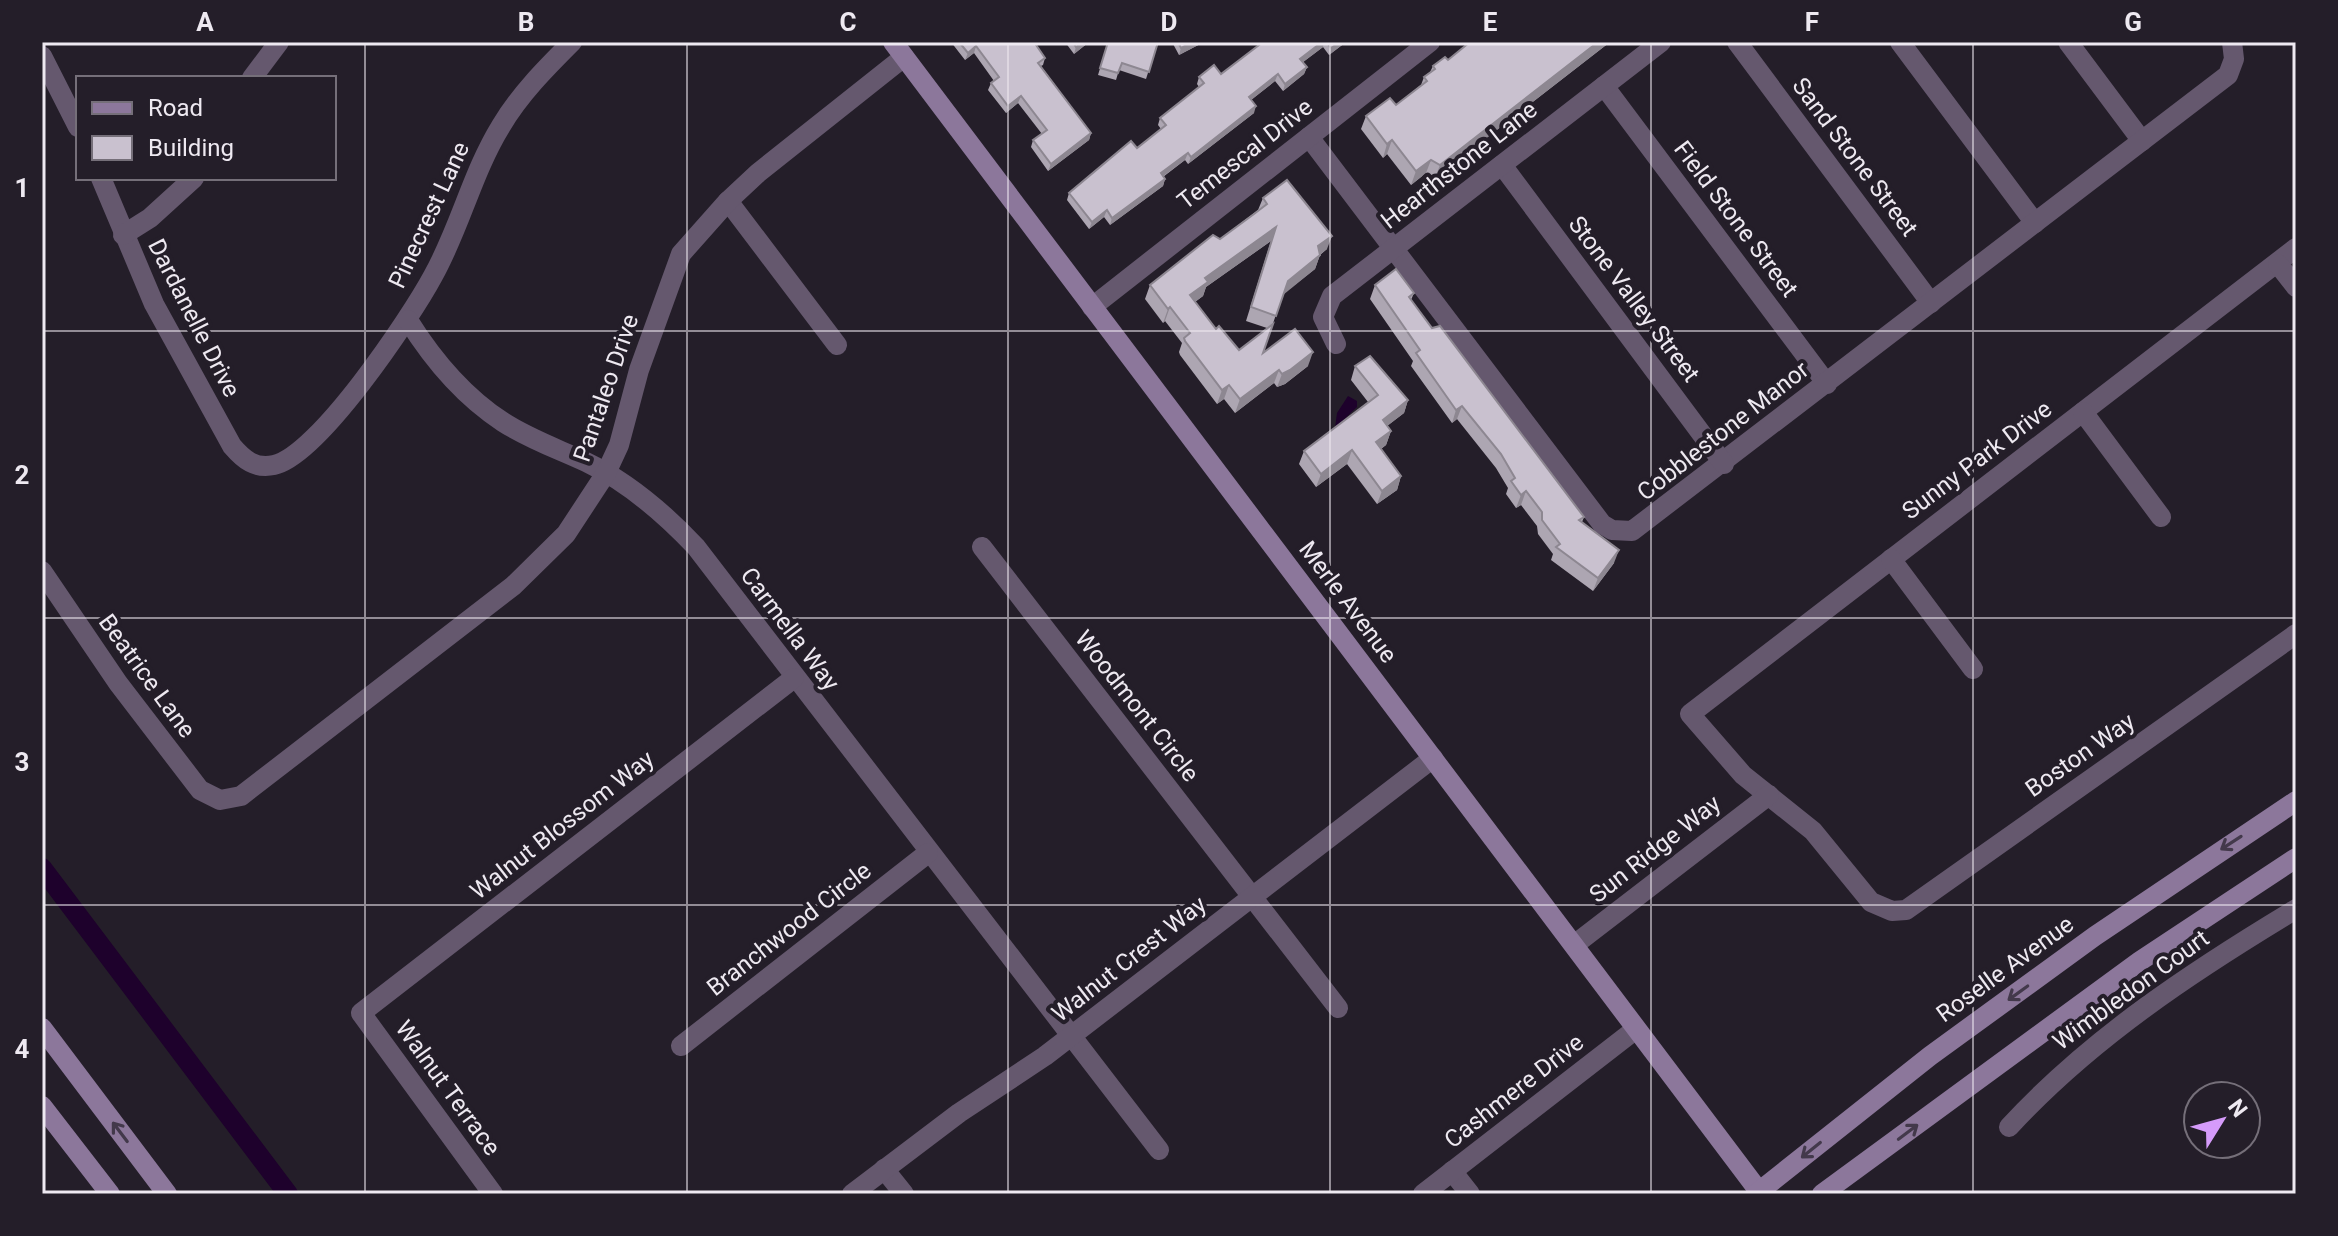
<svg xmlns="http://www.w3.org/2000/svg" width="2338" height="1236" viewBox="0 0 2338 1236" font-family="Roboto,sans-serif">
	<rect width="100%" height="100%" fill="#241e29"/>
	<path fill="#1e012c" d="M1348,396l9,5v6l-22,21 2,-15z"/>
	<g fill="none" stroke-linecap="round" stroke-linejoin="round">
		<path stroke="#1e012c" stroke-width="20" d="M42,868l246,326"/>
		<g stroke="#65586e" stroke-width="20">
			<path d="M1737,42l194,261"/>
			<path d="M1900,42l135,181"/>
			<path d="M2068,42l74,99"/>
			<path d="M42,56l36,71"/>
			<path d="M252,78l27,-36"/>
			<path d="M1604,86l223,298"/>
			<path d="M1309,137l293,387 10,6 20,1 596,-456 6,-16 -2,-17"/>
			<path d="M1502,165l222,299"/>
			<path d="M101,178l53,126 78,142c12,14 23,23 42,19 44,-9 137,-148 159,-189 27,-48 39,-103 68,-150 19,-32 45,-58 71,-84"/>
			<path d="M728,201l109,144"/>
			<path d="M123,235l27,-17 44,-40"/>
			<path d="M2296,248l-606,466 53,61 70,56 58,71 21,9 14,-1 390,-276"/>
			<path d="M2278,264l18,23"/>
			<path d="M1092,307l338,-265"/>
			<path d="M408,320c25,40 55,76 95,102 26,17 55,27 83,40 42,20 78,51 110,85l463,603"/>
			<path d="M1336,344l-13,-27 9,-21 329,-254"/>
			<path d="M2083,412l78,105"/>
			<path d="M982,547l356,461"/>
			<path d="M1891,559l82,110"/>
			<path d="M42,571l76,112 82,107 20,10 21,-4 272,-210 53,-52 40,-61 13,-28 20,-75 42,-116 47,-53 30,-28 146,-116"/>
			<path d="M1574,945l195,-150"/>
			<path d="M681,1046l247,-193"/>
			<path d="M2009,1127c82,-89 184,-156 287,-218"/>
			<path d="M884,1169l20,25"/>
			<path d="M1452,1171l18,23"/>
			<path d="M493,1194l-132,-181 433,-335"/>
			<path d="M852,1194l107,-81 86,-57 388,-298"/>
			<path d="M1423,1194l213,-165"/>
		</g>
		<g stroke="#8c779b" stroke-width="20">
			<path d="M893,42l868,1152"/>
			<path d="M42,1028l125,166"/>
			<path d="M42,1106l68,88"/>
			<path d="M1756,1194l174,-138 165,-120 201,-135"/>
			<path d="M1822,1194l318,-233 156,-103"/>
		</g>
	</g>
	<g fill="#ada6b2" fill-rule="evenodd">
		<path d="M951,42h83l11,16 -2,7 -2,1 50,67 -2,7 -41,31 -17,-24 2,-7 9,-6 -24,-31 -12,10 -18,-23 3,-7 3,-2 -20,-28 -9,7z"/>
		<path d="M1065,42h24l-15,12z"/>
		<path d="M1108,42h50l-12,37 -27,-9 -3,10 -18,-5z"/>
		<path d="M1172,42h32l-25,13z"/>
		<path d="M1263,42h83l-17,13 -6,-8 -20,15 4,5 -3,7 -21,17 -8,-10 -24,19 3,13 -66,51 -3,-4 -22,17 2,2 -2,7 -53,39 -6,-8 -15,12 -22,-29 2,-7 68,-45 24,-19 -3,-4 2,-7 39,-31 -2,-3 2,-7 22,-3z"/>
		<path d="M1610,42l-175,136 -9,-5 -15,12 -24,-31 -4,4 -22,-29 5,-13 30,-11 25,-20 3,-8 6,-5 3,-6 15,-6z"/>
		<path d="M1263,198l64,51 -7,6 -5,14 -32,25 -20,59 45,13 -23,18 -8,3 -3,-4 -39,30 -11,-14 -7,5 -37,-49 -1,-3 3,-9 -17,-22 -2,2 -18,-24 5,-14 70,-46 38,-29zM1271,241l-25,80 21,7 -28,22 -23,-21 -21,-27 8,-6 3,-9z"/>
		<path d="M1375,285l39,8 -3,7 21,28 152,189 -2,5 32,41 -21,28 -42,-31 2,-6 -15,-20 -1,-8 -16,-21 -5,3 -10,-14 2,-6 -12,-20 -39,-49 -5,4 -41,-57 2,-5 -43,-62z"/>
		<path d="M1355,366l53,34 -4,13 -17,13 4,5 -5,14 -5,4 20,27 -4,14 -20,14 -30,-40 -31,23 -17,-23 5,-13 64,-49 -17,-22z"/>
	</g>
	<g fill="#8d8791">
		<path d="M1083,42h6l-15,12 2,-7z"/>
		<path d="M1193,42h11l-25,13 2,-7z"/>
		<path d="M1322,42h2l-1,5 -25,19 2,-7z"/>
		<path d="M1340,42h6l-17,13 2,-7z"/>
		<path d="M1598,42h12l-175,136 5,-13z"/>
		<path d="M976,46l-2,7 -9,7 3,-7z"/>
		<path d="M1307,67l-3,7 -21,17 2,-7z"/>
		<path d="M1278,74l-3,7 -29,23 3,-7z"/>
		<path d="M1021,96l-3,7 -12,10 2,-7z"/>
		<path d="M1256,106l-2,7 -66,51 3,-7z"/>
		<path d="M1091,133l-2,7 -41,31 3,-7z"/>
		<path d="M1392,140l-5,14 -4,4 4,-14z"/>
		<path d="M1188,153l-3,7 -27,20 3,-7z"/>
		<path d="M1431,160l-5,13 -15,12 5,-14z"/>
		<path d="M1165,179l-2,7 -53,39 2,-7z"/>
		<path d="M1107,210l-3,7 -15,12 3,-7z"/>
		<path d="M1276,227l-5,14 -65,46 -3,9 -18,13 5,-14 15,-17z"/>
		<path d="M1332,236l-5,13 -14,11 5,-14z"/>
		<path d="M1320,255l-5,14 -32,26 5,-14z"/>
		<path d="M1170,307l-5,14 -2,2 5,-14z"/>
		<path d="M1313,352l-5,14 -23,18 -8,3 5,-13z"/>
		<path d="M1279,370l-5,13 -39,30 5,-14z"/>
		<path d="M1229,385l-5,14 -7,5 5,-14z"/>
		<path d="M1408,400l-4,13 -26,20 5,-13z"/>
		<path d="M1462,406l-5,13 -5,4 4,-13z"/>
		<path d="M1391,431l-5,14 -15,11 5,-14z"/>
		<path d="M1352,450l-5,14 -31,23 5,-13z"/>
		<path d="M1401,476l-4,14 -20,14 5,-13z"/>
		<path d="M1526,491l-5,14 -5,3 5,-13z"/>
		<path d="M1619,550l-5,13 -21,28 5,-13z"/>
	</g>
	<g fill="#c9c1cf" stroke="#8d8791" stroke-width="2">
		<path d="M959,42h75l11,16 -7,5 53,70 -40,31 -18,-24 14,-10 -26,-34 -13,10 -17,-23 8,-6 -23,-31 -8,7z"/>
		<path d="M1073,42h10l-7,5z"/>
		<path d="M1108,42h50l-9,30 -27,-9 -4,10 -18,-5z"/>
		<path d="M1178,42h15l-12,6z"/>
		<path d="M1263,42h59l-22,17 7,8 -22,17 -7,-10 -29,23 7,9 -65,51 -3,-4 -27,20 4,6 -53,39 -5,-8 -15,12 -23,-29 62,-52 6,7 29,-23 -6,-7 44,-35 -5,-6 15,-12 7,9z"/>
		<path d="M1327,42h13l-9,6z"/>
		<path d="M1470,42h128l-158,123 -9,-5 -15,11 -24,-31 -5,4 -21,-28 24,-18 6,7 31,-24 -3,-4 11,-8 -2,-3 12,-9 3,3z"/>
		<path d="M1287,180l45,56 -14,10 2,9 -32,26 -12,35 -25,-9 25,-80 -71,51 3,4 -18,13 26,34 3,-3 20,24 34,-26 -10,29 32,-24 18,23 -23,18 -8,4 -3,-4 -39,29 -11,-14 -7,5 -37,-49 -1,-3 6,-5 -20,-26 -2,2 -18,-24 63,-50 7,4 34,-25 13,-10 -4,-6z"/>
		<path d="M1396,269l18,24 -5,4 23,31 8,-2 144,191 -5,3 40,30 -21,28 -42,-31 4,-3 -18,-24v-8l-16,-21 -5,4 -10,-14 4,-3 -14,-24 -39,-48 -6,4 -40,-57 4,-3 -45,-65z"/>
		<path d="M1370,356l38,44 -25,20 8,11 -15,11 25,34 -19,15 -30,-41 -31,24 -17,-23 74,-56 -23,-29z"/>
	</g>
	<defs><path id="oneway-shaft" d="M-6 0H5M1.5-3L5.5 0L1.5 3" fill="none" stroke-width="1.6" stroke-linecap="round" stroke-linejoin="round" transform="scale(2)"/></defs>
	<g stroke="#43394b">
		<use href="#oneway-shaft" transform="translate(2231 843) rotate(147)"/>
		<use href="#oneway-shaft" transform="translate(2018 993) rotate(144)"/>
		<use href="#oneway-shaft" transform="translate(120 1132) rotate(-127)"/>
		<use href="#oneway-shaft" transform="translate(1908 1132) rotate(-37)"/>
		<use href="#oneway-shaft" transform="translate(1811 1150) rotate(141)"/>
	</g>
	<path fill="none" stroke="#eee9f1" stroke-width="2" stroke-opacity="0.55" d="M365,42v1152M687,42v1152M1008,42v1152M1330,42v1152M1651,42v1152M1973,42v1152M42,331h2254M42,618h2254M42,905h2254"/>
	<g text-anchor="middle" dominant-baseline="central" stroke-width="8" stroke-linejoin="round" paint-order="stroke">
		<g font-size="24" fill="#eee9f1" stroke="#241e29">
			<text transform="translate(1245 154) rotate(-38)">Temescal Drive</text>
			<text transform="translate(1855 157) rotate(53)">Sand Stone Street</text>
			<text transform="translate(1459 165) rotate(-38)">Hearthstone Lane</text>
			<text transform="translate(429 215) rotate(-65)">Pinecrest Lane</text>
			<text transform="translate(1736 219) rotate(53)">Field Stone Street</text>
			<text transform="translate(1634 299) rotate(53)">Stone Valley Street</text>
			<text transform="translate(194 318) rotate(63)">Dardanelle Drive</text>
			<text transform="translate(606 388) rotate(-71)">Pantaleo Drive</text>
			<text transform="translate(1723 431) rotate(-38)">Cobblestone Manor</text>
			<text transform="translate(1977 460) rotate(-37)">Sunny Park Drive</text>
			<text transform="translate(1348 602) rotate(53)">Merle Avenue</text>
			<text transform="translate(790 629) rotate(53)">Carmella Way</text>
			<text transform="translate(147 676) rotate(54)">Beatrice Lane</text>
			<text transform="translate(1137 706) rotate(52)">Woodmont Circle</text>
			<text transform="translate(2080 755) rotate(-35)">Boston Way</text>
			<text transform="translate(562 825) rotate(-38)">Walnut Blossom Way</text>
			<text transform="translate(1655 849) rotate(-38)">Sun Ridge Way</text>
			<text transform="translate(789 929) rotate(-38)">Branchwood Circle</text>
			<text transform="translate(1129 959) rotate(-38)">Walnut Crest Way</text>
			<text transform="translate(2005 969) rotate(-36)">Roselle Avenue</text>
			<text transform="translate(2131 990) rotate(-36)">Wimbledon Court</text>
			<text transform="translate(448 1088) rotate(54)">Walnut Terrace</text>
			<text transform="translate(1514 1091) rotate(-38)">Cashmere Drive</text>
		</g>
	</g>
	<rect width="2338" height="1236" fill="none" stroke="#241e29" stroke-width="88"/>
	<rect x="76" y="76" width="260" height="104" fill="#241e29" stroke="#756f79" stroke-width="2"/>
	<rect x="92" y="102" width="40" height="12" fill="#8c779b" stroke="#756f79" stroke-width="2"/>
	<text x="148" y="116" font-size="24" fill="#eee9f1">Road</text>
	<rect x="92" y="136" width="40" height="24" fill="#c9c1cf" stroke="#756f79" stroke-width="2"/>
	<text x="148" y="156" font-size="24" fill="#eee9f1">Building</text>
	<g transform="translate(2222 1120) rotate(53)"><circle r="38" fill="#241e29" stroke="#756f79" stroke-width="2"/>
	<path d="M0-6L14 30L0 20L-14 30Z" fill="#d59bfa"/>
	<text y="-12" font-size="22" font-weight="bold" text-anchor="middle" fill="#eee9f1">N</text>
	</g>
	<rect x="44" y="44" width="2250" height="1148" fill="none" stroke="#eee9f1" stroke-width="3"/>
	<g font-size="26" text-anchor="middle" font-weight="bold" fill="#eee9f1">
		<text x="205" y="31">A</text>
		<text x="526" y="31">B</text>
		<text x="848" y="31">C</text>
		<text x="1169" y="31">D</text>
		<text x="1490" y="31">E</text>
		<text x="1812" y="31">F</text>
		<text x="2133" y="31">G</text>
		<text x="22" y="197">1</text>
		<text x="22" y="484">2</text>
		<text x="22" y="771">3</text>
		<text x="22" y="1058">4</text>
	</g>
</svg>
